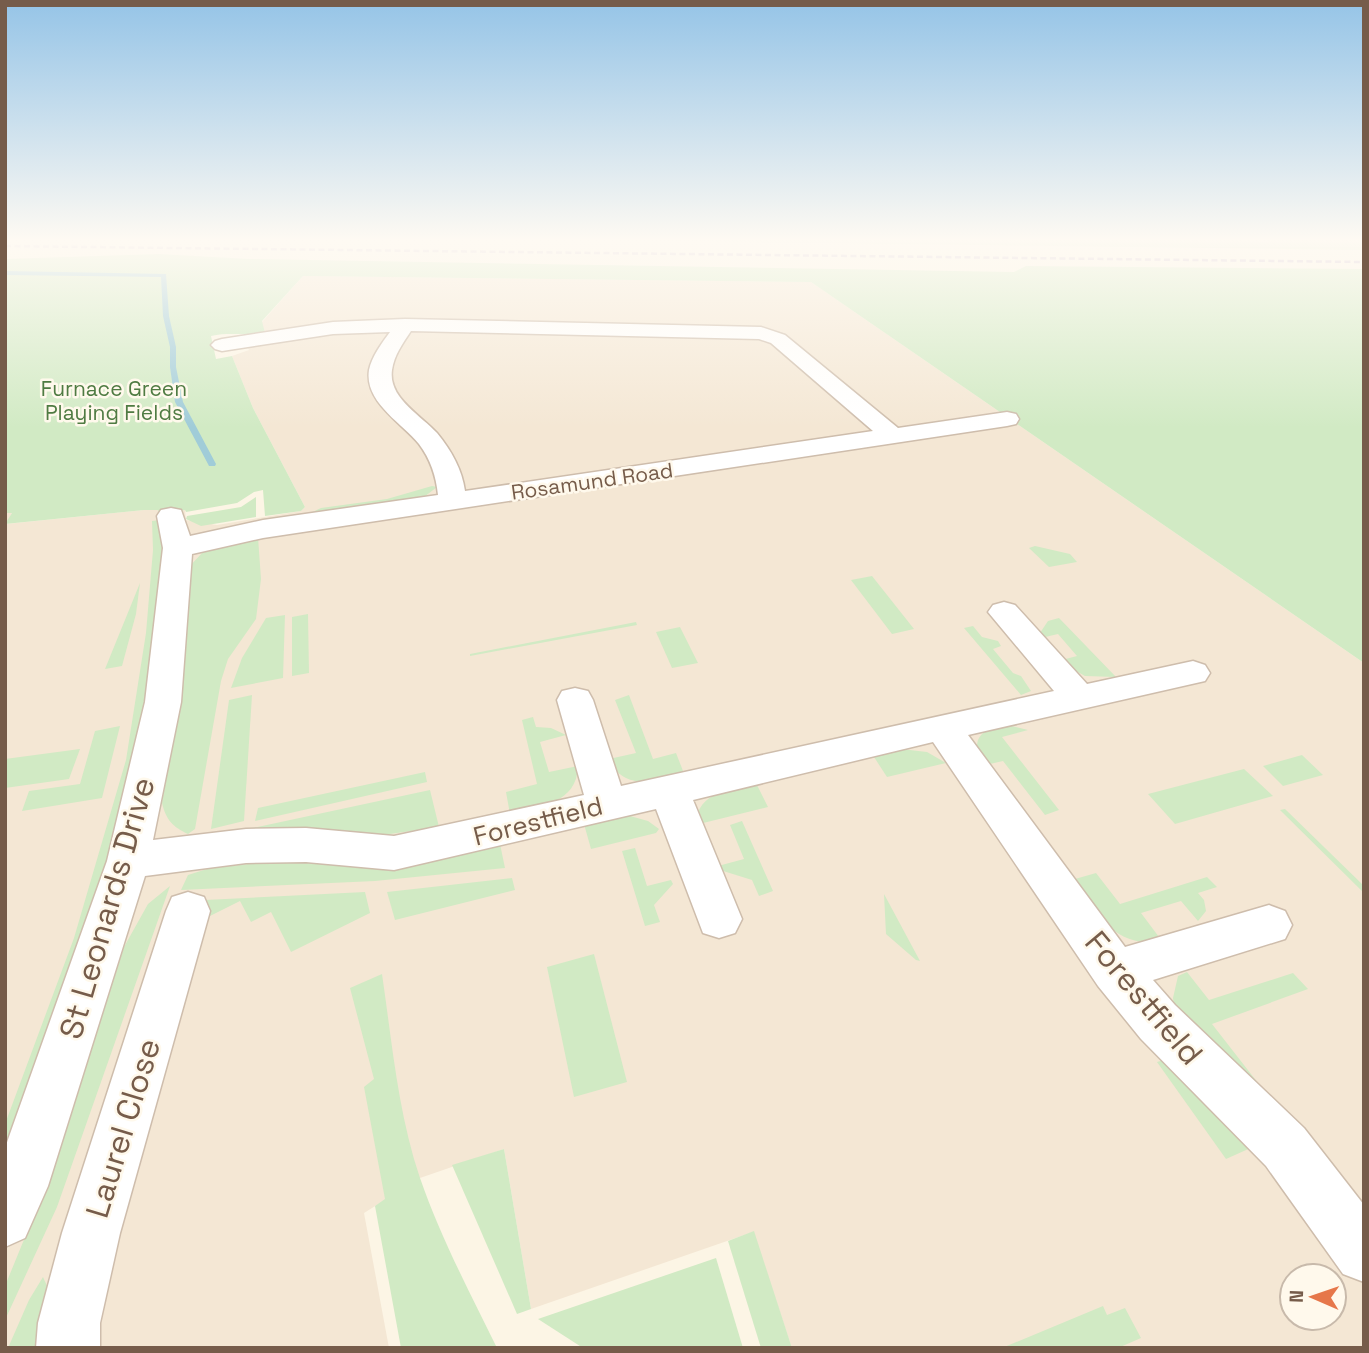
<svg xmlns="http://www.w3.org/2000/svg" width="1369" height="1353" viewBox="0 0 1369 1353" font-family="'Space Grotesk',sans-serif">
	<rect width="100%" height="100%" fill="#fcf5e5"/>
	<path fill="#f4e7d4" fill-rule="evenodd" d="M303,276l508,6 553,381v685h-572l-39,-116 -222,77 -27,-160 -84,29 -56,35 25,135h-384v-835h7l-6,11 138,-14h14l2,5 25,-5 1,10 31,5 84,-14 4,-4 -52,-99 -21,-52 17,-6 -5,-14 18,-14zM1292,1276h42v42h-42z"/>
	<g fill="#d1eac4">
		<path d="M445,238h741l82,4 -1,-3 97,-1v12z"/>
		<path d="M159,254l90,5 765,13 12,-6 338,3v394l-553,-381 -508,-6 -41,45 3,12c-19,3 -36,-1 -54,3l5,23 16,-3 21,52 52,99 -4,4 -36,5 -2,-26 -9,2 -17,11 -51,9 -1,-2 -25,5 -2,-5h-14l-139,14 7,-11h-7v-254z"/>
		<path d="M432,486l5,1 -13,10 -118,18 15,-7 66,-9z"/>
		<path d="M256,497v20l-55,9 -15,-7 1,-3 54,-9z"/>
		<path d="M159,520l4,28 -13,141 -36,165 -109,310v-40l69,-186 52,-178 20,-127 7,-83 -1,-29z"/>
		<path d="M258,537l3,42 -5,40 -28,40 -7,22 -26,148 -7,5c-15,-7 -22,-14 -26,-31l16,-92 11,-144 13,-14z"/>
		<path d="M1035,546l35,8 7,8 -28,5 -20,-19z"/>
		<path d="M872,576l42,53 -22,5 -41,-54z"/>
		<path d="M140,583l-4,31 -14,52 -17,3z"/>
		<path d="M308,614l1,59 -17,3v-59z"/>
		<path d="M285,615l-2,63 -52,10 11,-30 24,-40z"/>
		<path d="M1059,618l57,59 -31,-1 -27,-15 19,-5 -19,-22 -17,4 -1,-5 8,-12z"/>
		<path d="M636,622l1,3 -167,31v-2z"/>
		<path d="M973,626l9,11 16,4 3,5 -8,3 20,24 8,3 10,15 -10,4 -57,-67z"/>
		<path d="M680,627l18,36 -26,5 -16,-36z"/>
		<path d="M252,695l-8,126 -33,8 18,-129z"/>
		<path d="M629,695l24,64 23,-6 9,23c-27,5 -62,16 -76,-17l27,-6 -21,-53z"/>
		<path d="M533,717l3,10 15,1 15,7 -26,7 9,30 29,-6c-1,38 -38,40 -68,48l-4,-22 31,-8 -15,-64z"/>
		<path d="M1003,724l25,6 -26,7 57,73 -14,5 -42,-54 -22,5c-8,-27 -5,-33 22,-42z"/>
		<path d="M120,726l-18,72 -80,13 7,-20 51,-7 15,-53z"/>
		<path d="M80,749l-11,30 -64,9v-29z"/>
		<path d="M901,749l26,3 19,11 -59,14 -13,-20z"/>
		<path d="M1302,755l21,20 -40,11 -20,-20z"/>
		<path d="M1244,769l29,27 -98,28 -27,-30z"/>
		<path d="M425,772l2,10 -172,39 3,-13z"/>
		<path d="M757,785l11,22 -73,18c4,-35 33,-34 62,-40z"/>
		<path d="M430,790l9,37 -56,8 -46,-4 -86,6 2,-9z"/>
		<path d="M1285,809l79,77v7l-84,-83z"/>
		<path d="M630,816l18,5 11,8 -3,4 -65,16 -7,-25 25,-6z"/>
		<path d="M742,821l31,70 -14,5 -7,-16 -32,-10 -2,-4 26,-7 -14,-34z"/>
		<path d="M500,844l5,24 -130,13 -194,9 7,-15 19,-6 99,-12 80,11 28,-2z"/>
		<path d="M635,848l12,38 24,-6 2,4 -19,21 6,17 -15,4 -23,-75z"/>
		<path d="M1096,873l24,31 87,-27 10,10 -19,6 6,7 2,11 -8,10 -17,-20 -40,12 21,28c-46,9 -66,-29 -94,-60z"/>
		<path d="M512,878l3,12 -120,30 -8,-28z"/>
		<path d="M170,886l-113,321 -52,113v-34l50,-122 69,-217 24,-43z"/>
		<path d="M365,892l5,21 -79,39 -20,-40 -20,10 -11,-21 -38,19 3,-20z"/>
		<path d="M884,894l36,67 -4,-1 -30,-26z"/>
		<path d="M594,954l33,128 -53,15 -27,-130z"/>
		<path d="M1187,972l22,28 84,-27 15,16 -96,35 85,109 -122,-119 -2,-16 5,-22z"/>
		<path d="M382,974c10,68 16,139 38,204 20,58 50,115 77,170h-96l-26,-142 10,-7 -21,-112 10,-8 -24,-91z"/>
		<path d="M1167,1059l88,87 -29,13 -69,-97z"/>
		<path d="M504,1149l27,160 -14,5 -65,-149z"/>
		<path d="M754,1231l38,117h-31l-33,-107z"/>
		<path d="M716,1258l27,90h-160l-45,-29z"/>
		<path d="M43,1277l4,9 -11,62h-28l21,-48z"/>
		<path d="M1103,1306l4,9 18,-7 16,30 -23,10h-116z"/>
	</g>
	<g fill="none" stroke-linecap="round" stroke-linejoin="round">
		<path fill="#a0ccd8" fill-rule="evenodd" d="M5,271l161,3 3,42 7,31v20l7,35 33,62 -1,2h-6l-1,-2 -33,-62 -5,-35v-20l-7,-31 -2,-39 -156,-2z"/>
		<g stroke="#cebdac" stroke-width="3">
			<g id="street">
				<path d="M405,319l356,8 24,8 113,93 109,-16 9,2 3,5 -3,5 -9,2 -744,112 -71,16 -11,148 -28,138 93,-11 60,-1 88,8 190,-41 -27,-95 5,-9 13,-3 13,3 5,9 28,86 433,-95 -66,-79 5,-7 11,-3 11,3 72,79 106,-23 12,4 5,8 -5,8 -237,54 157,212 144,-42 16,6 7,14 -7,14 -132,41 22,25 129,123 60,77v77l-21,-8 -77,-108 -125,-127 -43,-53 -165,-244 -240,58 49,119 -7,14 -16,5 -16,-5 -47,-124 -262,61 -88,-8 -60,1 -101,13 -97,310 -23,52 -20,9v-99l102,-287 38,-159 18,-154 -6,-32 4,-6 10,-2 10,2 9,26 73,-16 175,-25c-2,-19 -7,-35 -19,-51 -17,-21 -55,-42 -50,-74 3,-14 13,-27 21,-38l-57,2 -111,17 -7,-2 -4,-4 4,-4 7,-2 111,-17zM411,331l348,8 12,4 102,88 -408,60c-3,-22 -14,-41 -28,-58 -16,-18 -49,-35 -45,-63 2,-15 11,-27 19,-39z"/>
				<path d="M188,892l16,5 6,14 -90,322 -20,90v25h-64l2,-25 24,-90 104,-322 6,-14z"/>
			</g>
		</g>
		<use href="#street" fill="#fff" fill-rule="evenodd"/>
		<path stroke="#b9a3c6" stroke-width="2.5" stroke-dasharray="6 3.5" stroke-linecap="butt" d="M5,246l1359,16"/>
	</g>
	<linearGradient id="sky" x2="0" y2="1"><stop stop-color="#95c4e7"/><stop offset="0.56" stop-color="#fefaf3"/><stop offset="1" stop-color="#fefaf3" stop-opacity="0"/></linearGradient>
	<rect width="1369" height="428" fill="url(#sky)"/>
	<g text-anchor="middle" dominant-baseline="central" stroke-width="5" stroke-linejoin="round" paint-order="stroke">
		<g font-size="21" fill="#4f7b42" stroke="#fff9ec">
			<text x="114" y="388">Furnace Green<tspan x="114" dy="24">Playing Fields</tspan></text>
		</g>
		<g font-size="21" fill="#765c4a" stroke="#fff9ec">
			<text transform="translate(592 481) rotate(-8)">Rosamund Road</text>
		</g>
		<g font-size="26" fill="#765c4a" stroke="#fff9ec">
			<text transform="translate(538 821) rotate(-14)">Forestfield</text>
		</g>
		<g font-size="32" fill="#765c4a" stroke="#fff9ec">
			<text transform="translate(107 908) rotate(-74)">St Leonards Drive</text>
			<text transform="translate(1144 998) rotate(50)">Forestfield</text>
			<text transform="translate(123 1128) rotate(-73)">Laurel Close</text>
		</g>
	</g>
	<rect width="1369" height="1353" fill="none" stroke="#765c4a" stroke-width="14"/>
	<g transform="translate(1313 1297) rotate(272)"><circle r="33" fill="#fff9ec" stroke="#c8baab" stroke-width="2"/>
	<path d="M0-5L12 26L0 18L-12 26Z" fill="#e6774a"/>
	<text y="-10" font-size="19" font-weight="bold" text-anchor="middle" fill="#765c4a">N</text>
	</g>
</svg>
